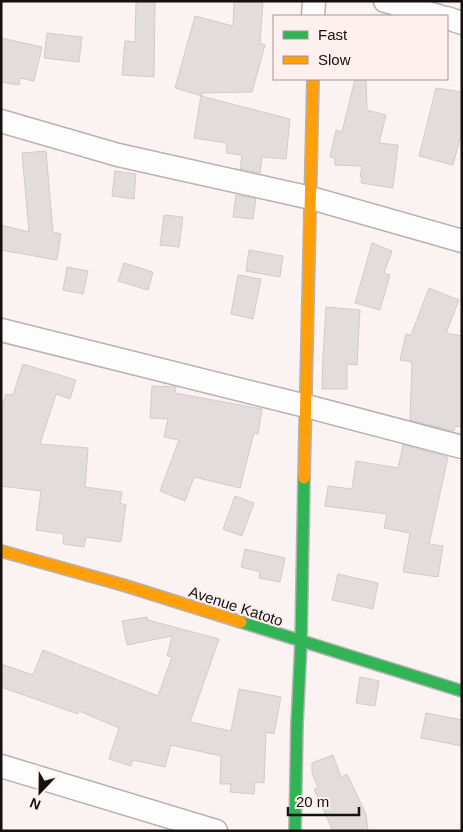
<svg xmlns="http://www.w3.org/2000/svg" width="463" height="832" viewBox="0 0 463 832" font-family="Helvetica,sans-serif">
	<rect width="100%" height="100%" fill="#faf3f2"/>
	<g fill="#e2dcdc" stroke="#d1cbcc">
		<path d="M136,1h19l-1,76 -32,-2 3,-34 10,1z"/>
		<path d="M234,1h29l-3,42 5,2 -13,47 -50,1v3l-27,-8 20,-72 38,10z"/>
		<path d="M47,33l35,4 -3,25 -35,-4z"/>
		<path d="M1,38l41,9 -8,34 -14,-3 -1,7 -18,-3z"/>
		<path d="M355,79h11l1,31 19,5 -7,28 19,2 -5,43 -32,-5 1,-6h-2l2,-11 -27,-1v-7l-5,-1 6,-27 6,2z"/>
		<path d="M436,88l26,4v39l-9,34 -34,-9z"/>
		<path d="M201,96l89,23 -4,40 -24,-2 -2,16 -20,-4 2,-14 -16,-2 1,-10 -33,-5z"/>
		<path d="M46,151l7,81 8,2 -4,26 -56,-10v-25l28,7 -7,-79z"/>
		<path d="M115,171l21,3 -2,25 -22,-3z"/>
		<path d="M236,195l20,4 -3,20 -20,-2z"/>
		<path d="M164,215l19,2 -4,30 -19,-2z"/>
		<path d="M372,243l20,8 -8,22 6,2 -10,35 -25,-7z"/>
		<path d="M249,250l34,6 -3,21 -34,-6z"/>
		<path d="M124,263l29,9 -5,18 -30,-9z"/>
		<path d="M67,267l21,4 -5,23 -20,-4z"/>
		<path d="M238,275l23,4 -8,40 -22,-5z"/>
		<path d="M429,288l30,12 -13,33 16,3v91l-7,-1 -1,5 -44,-11 2,-58 -12,-2 6,-26 5,1z"/>
		<path d="M326,307l34,3 -3,55 -10,-1v25h-25l1,-33z"/>
		<path d="M23,364l53,16 -6,19 -14,-5 -16,50 48,4 -3,39 37,5 -2,11 6,2 -5,37 -35,-5 -2,10 -21,-3 1,-10 -28,-4 5,-39 -40,-5v-76l5,-16 7,1z"/>
		<path d="M152,386l24,1 -1,6 87,16 -4,25 -4,-1 -14,55 -46,-11 -9,24 -25,-10 19,-51 -15,-3 4,-18 -18,-1z"/>
		<path d="M403,445l45,12 -19,87 14,2 -5,31 -35,-5 7,-39 -26,-5 3,-14 -62,-8 3,-20 24,3 4,-28 42,7z"/>
		<path d="M235,496l19,7 -12,33 -19,-7z"/>
		<path d="M245,549l40,9 -5,24 -21,-4 1,-6 -19,-5z"/>
		<path d="M338,574l40,9 -5,26 -41,-9z"/>
		<path d="M147,617l1,3 71,19 -29,83 41,9 8,-42 42,8 -7,37 -8,-2 -2,51 -9,-1 -1,12 -24,-2 1,-8h-11l1,-28 -50,-11 -6,22 -32,-7 -2,6 -22,-7 10,-31 -40,-17 -1,3 -77,-27v-23l32,11 10,-25 115,46 14,-39 -5,-1 5,-20 -45,9 -5,-24z"/>
		<path d="M360,677l19,4 -4,25 -19,-3z"/>
		<path d="M426,713l36,7v26l-41,-8z"/>
		<path d="M333,755l8,22 6,-3 19,40 2,17h-35l-19,-42 4,-1 -6,-15v-10z"/>
	</g>
	<g fill="none" stroke-linecap="round" stroke-linejoin="round">
		<g stroke="#b7b2b1" stroke-width="25">
			<g id="street">
				<path d="M385,1l54,15"/>
				<path d="M313,16l1,-15"/>
				<path d="M447,18l15,5"/>
				<path d="M1,121l117,34 193,43 151,43"/>
				<path d="M1,330l305,76 156,41"/>
				<path d="M1,766l215,65"/>
			</g>
		</g>
		<g stroke="#b7b2b1" stroke-width="14">
			<g id="fast">
				<path d="M241,622l221,69"/>
				<path d="M295,831l2,-107 4,-82 3,-164"/>
			</g>
		</g>
		<g stroke="#b7b2b1" stroke-width="14">
			<g id="slow">
				<path d="M304,478l9,-399"/>
				<path d="M1,551l122,34 118,37"/>
			</g>
		</g>
		<use href="#street" stroke="#fefdfd" stroke-width="22"/>
		<use href="#fast" stroke="#30b455" stroke-width="11"/>
		<use href="#slow" stroke="#ff9f0a" stroke-width="11"/>
	</g>
	<g text-anchor="middle" dominant-baseline="central" stroke-width="4.5" stroke-linejoin="round" paint-order="stroke">
		<g font-size="15" fill="#161010" stroke="#fef0ee">
			<text transform="translate(236 606) rotate(18)">Avenue Katoto</text>
		</g>
	</g>
	<rect width="463" height="832" fill="none" stroke="#161010" stroke-width="5"/>
	<rect x="273" y="15" width="175" height="65" fill="#fef0ee" stroke="#a19695"/>
	<rect x="283" y="31" width="25" height="8" fill="#30b455" stroke="#a19695"/>
	<text x="318" y="40" font-size="15" fill="#161010">Fast</text>
	<rect x="283" y="56" width="25" height="8" fill="#ff9f0a" stroke="#a19695"/>
	<text x="318" y="65" font-size="15" fill="#161010">Slow</text>
	<g transform="translate(40 792) rotate(202)" stroke="#fef0ee" stroke-width="4" paint-order="stroke">
	<path d="M0-4L9 19L0 12L-9 19Z" fill="#161010"/>
	<text y="-8" font-size="14" font-weight="bold" text-anchor="middle" fill="#161010">N</text>
	</g>
	<path d="M288 807v8h71v-8" fill="none" stroke="#161010" stroke-width="2.5"/>
	<text x="296" y="807" font-size="15" fill="#161010" stroke="#fef0ee" stroke-width="4" paint-order="stroke">20 m</text>
</svg>
